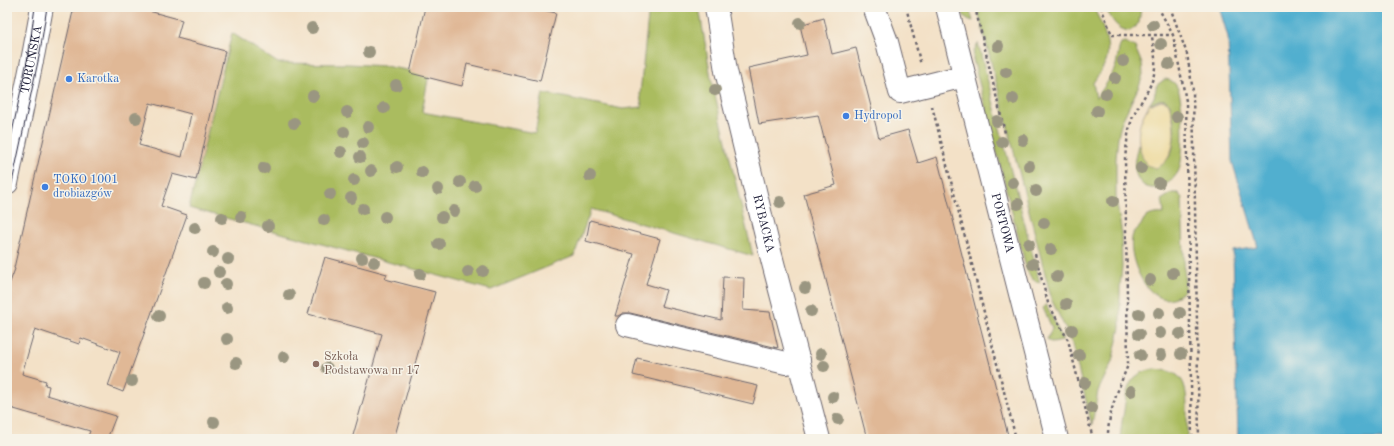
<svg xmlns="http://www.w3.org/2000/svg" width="1394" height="446" viewBox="0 0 1394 446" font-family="'Old Standard TT',serif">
	<rect width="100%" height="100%" fill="#f7f3e8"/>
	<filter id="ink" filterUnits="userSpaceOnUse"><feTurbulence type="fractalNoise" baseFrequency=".025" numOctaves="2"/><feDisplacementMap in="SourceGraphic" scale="8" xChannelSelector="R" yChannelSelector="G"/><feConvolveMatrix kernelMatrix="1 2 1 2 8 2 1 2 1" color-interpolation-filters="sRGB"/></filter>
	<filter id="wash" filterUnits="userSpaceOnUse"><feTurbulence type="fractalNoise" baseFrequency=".012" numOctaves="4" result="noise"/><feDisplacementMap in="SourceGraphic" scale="16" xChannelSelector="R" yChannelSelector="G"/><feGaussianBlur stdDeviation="0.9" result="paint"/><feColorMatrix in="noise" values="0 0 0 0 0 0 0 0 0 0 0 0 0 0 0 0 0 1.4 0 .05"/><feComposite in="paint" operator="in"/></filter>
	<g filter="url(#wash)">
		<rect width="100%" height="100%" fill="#f3e1c7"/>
		<g fill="#aabc5f" stroke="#666f4d">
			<path d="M649,7h50l12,71 42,178 -162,-47 -17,47 -83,34 -302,-82 43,-175 46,30 71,1 36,2 44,8 -7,38 113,21 8,-40 80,16 19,-2 -2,-13z"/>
			<path d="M960,7h9l4,14c-8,-2 -11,-7 -13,-14z"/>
			<path d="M977,7h116c8,15 19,37 13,54 -3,8 -9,15 -13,22l3,15c8,-10 16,-22 20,-33 2,-8 2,-15 5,-22l4,-1 10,5 2,5 5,12 1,10 -3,10 -18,37 -4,16 -2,22v40l5,29 1,39 -2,20v41l-8,34 -14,29 -6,34 -21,-85 -19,-39z"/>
			<path d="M1105,7h36l-2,16 -9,8c-14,-1 -19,-13 -25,-24z"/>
			<path d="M978,43l62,240 -8,-4 -5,-8 -54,-212 1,-8z"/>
			<path d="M1165,79c5,1 10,3 12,8 7,11 8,74 1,85 -12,20 -39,24 -43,-3 -2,-7 2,-17 3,-25 4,10 7,22 18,24 4,-3 11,-8 14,-12 6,-9 6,-49 -3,-55 -6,-4 -13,1 -18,4l5,-8 3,-12z"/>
			<path d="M1172,193h6l4,5 3,89c-1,5 -4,7 -8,9 -28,16 -52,-41 -44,-62 2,-4 6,-6 8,-9 1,-2 2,-4 3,-6 5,-5 14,-6 20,-5l-1,-10 -2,-4z"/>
			<path d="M1046,304l16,34v3l-9,2 -6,-3 5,-12 -9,-20z"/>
			<path d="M1154,369c29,2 32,12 33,38 0,11 0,21 0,32h-67c1,-10 2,-19 4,-28 3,-23 4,-37 30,-42z"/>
		</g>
		<path fill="#eeda9e" stroke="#887e6c" d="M1161,100l7,2c8,18 11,58 -12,66l-10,-3c-11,-24 -10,-38 3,-60z"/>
		<path fill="#51afcf" stroke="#3a6885" d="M1219,7h168v432h-149l-5,-188 25,-4 -26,-86 -4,-124z"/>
		<g id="blocks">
			<g fill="#e0b896" fill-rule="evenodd">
				<path d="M74,7h60l48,13 -5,18 48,13 -29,129 -24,-6 -11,32 26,9 -64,177 -15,-6 12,-34 -39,-14 -2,6 -44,-15 -13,45 24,7 -1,4 4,1 -2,9 69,21 -9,23h-20l3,-8 -83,-24v-117l8,-21 -1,-1zM150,103l41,11 -9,43 -43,-12z"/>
				<path d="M425,7h106l25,6 -16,68 -73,-17 -5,22 -52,-13z"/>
				<path d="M824,18l8,36 24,-6 23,90 29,-8 10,33 19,-6 72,282h-142l-63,-245 32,-9 -18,-70 -59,9 -11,-56 59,-13 -7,-30z"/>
				<path d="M590,220l70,19 -14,45 20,6 -5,16 60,14 2,-43 21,1 -1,32 27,2 8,36 -148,-35h-7l-5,3h-3l19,-62 -48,-13z"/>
				<path d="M325,257l62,17 -2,5 50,13 -41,147h-42l30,-105 -74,-20z"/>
				<path d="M637,358l121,28 -5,18 -120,-29z"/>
			</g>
		</g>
	</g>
	<g filter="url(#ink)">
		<use href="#blocks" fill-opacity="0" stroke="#6b656c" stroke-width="1"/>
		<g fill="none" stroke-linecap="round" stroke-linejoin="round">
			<g stroke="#6b656c" stroke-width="24">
				<g id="minor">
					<path id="s1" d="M716,7l10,64 41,169 52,199"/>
					<path d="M874,7l13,35 13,50 64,-16"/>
					<path id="s2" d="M947,7l110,432"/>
					<path id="s3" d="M7,183l27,-132 8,-44"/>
					<path d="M627,325l159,38 13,-3"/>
				</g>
			</g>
			<g stroke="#6b656c" stroke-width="2.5" stroke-dasharray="3 3" stroke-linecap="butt">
				<path d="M906,7l15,58"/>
				<path d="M975,7l30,126"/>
				<path d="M1101,7l11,28h61"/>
				<path d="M1158,7l15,28 13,66 6,338"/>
				<path d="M1170,7l17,47 6,37 6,348"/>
				<path d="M932,106l84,333"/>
				<path d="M1035,254l13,49 20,37 25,99"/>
				<path d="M1108,439c-1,-24 11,-52 20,-74l-3,-207c2,-15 3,-32 10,-46 8,-14 19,-28 20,-45 1,-10 -2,-21 -3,-31"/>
			</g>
			<use href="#minor" stroke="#fff" stroke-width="22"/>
			<g stroke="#22223b" stroke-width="1">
				<path d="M7,157l22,-106 6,-44"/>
				<path d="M7,206l33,-154 7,-45"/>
			</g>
		</g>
		<g fill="#9a9681">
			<circle cx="800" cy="23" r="6"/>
			<circle cx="1153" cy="25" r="6"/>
			<circle cx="312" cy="28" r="6"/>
			<circle cx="1161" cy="44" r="6"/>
			<circle cx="998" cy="46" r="6"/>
			<circle cx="369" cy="52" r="6"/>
			<circle cx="1123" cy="61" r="6"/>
			<circle cx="1169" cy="64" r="6"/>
			<circle cx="1006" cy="72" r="6"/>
			<circle cx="1115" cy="78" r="6"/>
			<circle cx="396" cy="85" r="6"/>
			<circle cx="715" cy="90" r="6"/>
			<circle cx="1106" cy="94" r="6"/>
			<circle cx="313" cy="96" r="6"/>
			<circle cx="1013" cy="99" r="6"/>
			<circle cx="384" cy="108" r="6"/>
			<circle cx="1097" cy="111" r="6"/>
			<circle cx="347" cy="112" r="6"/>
			<circle cx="1177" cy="117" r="6"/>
			<circle cx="136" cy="118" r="6"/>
			<circle cx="997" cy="121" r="6"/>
			<circle cx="294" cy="123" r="6"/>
			<circle cx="368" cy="127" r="6"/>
			<circle cx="344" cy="132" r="6"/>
			<circle cx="1023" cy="140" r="6"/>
			<circle cx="1002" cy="142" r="6"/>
			<circle cx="363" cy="143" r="6"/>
			<circle cx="341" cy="152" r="6"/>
			<circle cx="360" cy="157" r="6"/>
			<circle cx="1029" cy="166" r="6"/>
			<circle cx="397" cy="167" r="6"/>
			<circle cx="264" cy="168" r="6"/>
			<circle cx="1141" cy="168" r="6"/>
			<circle cx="371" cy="171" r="6"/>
			<circle cx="422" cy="172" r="6"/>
			<circle cx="590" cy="176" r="6"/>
			<circle cx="354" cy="180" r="6"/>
			<circle cx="460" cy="182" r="6"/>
			<circle cx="1013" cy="183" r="6"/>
			<circle cx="1159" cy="183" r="6"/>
			<circle cx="475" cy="186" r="6"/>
			<circle cx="438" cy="189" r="6"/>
			<circle cx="1036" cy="191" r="6"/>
			<circle cx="330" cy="194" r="6"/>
			<circle cx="351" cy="198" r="6"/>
			<circle cx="1113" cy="201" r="6"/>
			<circle cx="780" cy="202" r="6"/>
			<circle cx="1018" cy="204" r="6"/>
			<circle cx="363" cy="209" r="6"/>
			<circle cx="454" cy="211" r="6"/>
			<circle cx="241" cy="217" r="6"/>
			<circle cx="385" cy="217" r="6"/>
			<circle cx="442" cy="217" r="6"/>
			<circle cx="222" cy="218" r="6"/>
			<circle cx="324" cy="220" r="6"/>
			<circle cx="1044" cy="223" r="6"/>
			<circle cx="268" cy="226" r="6"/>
			<circle cx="195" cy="228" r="6"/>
			<circle cx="439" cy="244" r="6"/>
			<circle cx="1029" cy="244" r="6"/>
			<circle cx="1051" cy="249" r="6"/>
			<circle cx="213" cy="252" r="6"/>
			<circle cx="362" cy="258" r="6"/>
			<circle cx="228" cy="259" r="6"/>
			<circle cx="374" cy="262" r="6"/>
			<circle cx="1033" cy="264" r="6"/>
			<circle cx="483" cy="271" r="6"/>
			<circle cx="219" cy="272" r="6"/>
			<circle cx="468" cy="272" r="6"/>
			<circle cx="1173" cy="273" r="6"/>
			<circle cx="420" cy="274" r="6"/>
			<circle cx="1057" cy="276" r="6"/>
			<circle cx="1150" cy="280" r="6"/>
			<circle cx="204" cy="283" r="6"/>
			<circle cx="226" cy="284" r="6"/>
			<circle cx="805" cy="288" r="6"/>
			<circle cx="289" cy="295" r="6"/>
			<circle cx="1066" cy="304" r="6"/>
			<circle cx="227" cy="308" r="6"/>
			<circle cx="811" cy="311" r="6"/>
			<circle cx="1159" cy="313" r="6"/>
			<circle cx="1180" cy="313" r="6"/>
			<circle cx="1139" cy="314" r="6"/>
			<circle cx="159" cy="316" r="6"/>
			<circle cx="1072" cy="330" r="6"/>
			<circle cx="1160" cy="333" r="6"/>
			<circle cx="1139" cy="334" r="6"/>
			<circle cx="1180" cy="334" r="6"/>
			<circle cx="227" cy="339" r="6"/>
			<circle cx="821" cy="354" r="6"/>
			<circle cx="1181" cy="354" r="6"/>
			<circle cx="1079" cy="355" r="6"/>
			<circle cx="1140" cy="355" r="6"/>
			<circle cx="1161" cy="355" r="6"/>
			<circle cx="284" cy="357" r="6"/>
			<circle cx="236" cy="363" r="6"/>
			<circle cx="824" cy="366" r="6"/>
			<circle cx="327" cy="368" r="6"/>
			<circle cx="132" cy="381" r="6"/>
			<circle cx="1085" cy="383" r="6"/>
			<circle cx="1131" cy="391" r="6"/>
			<circle cx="833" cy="397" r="6"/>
			<circle cx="1092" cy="408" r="6"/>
			<circle cx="838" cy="419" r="6"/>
			<circle cx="214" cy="422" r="6"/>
		</g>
	</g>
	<g fill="#3f7fe0" stroke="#f7f3e8" stroke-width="1.5">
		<circle cx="69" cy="79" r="4"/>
		<circle cx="846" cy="116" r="4"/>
		<circle cx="45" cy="187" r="4"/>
	</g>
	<circle fill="#8d6e63" stroke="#f7f3e8" stroke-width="1.5" cx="316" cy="364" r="4"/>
	<g text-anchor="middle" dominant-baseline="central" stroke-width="3" stroke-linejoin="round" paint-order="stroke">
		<g font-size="12" fill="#22223b" stroke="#f7f3e8">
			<text stroke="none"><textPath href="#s3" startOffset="126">TORUŃSKA</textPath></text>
			<text stroke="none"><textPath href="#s2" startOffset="223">PORTOWA</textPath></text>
			<text stroke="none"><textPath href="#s1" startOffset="222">RYBACKA</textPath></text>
		</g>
		<g font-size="12" fill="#366cbe" stroke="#f7f3e8" text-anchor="start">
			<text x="77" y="79">Karotka</text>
			<text x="854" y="116">Hydropol</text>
			<text x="53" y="180">TOKO 1001<tspan x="53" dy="14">drobiazgów</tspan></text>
		</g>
		<g font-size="12" fill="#785e54" stroke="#f7f3e8" text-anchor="start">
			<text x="324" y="357">Szkoła<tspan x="324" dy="14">Podstawowa nr 17</tspan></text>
		</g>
	</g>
	<rect width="1394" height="446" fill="none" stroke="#f7f3e8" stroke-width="24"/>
</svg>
